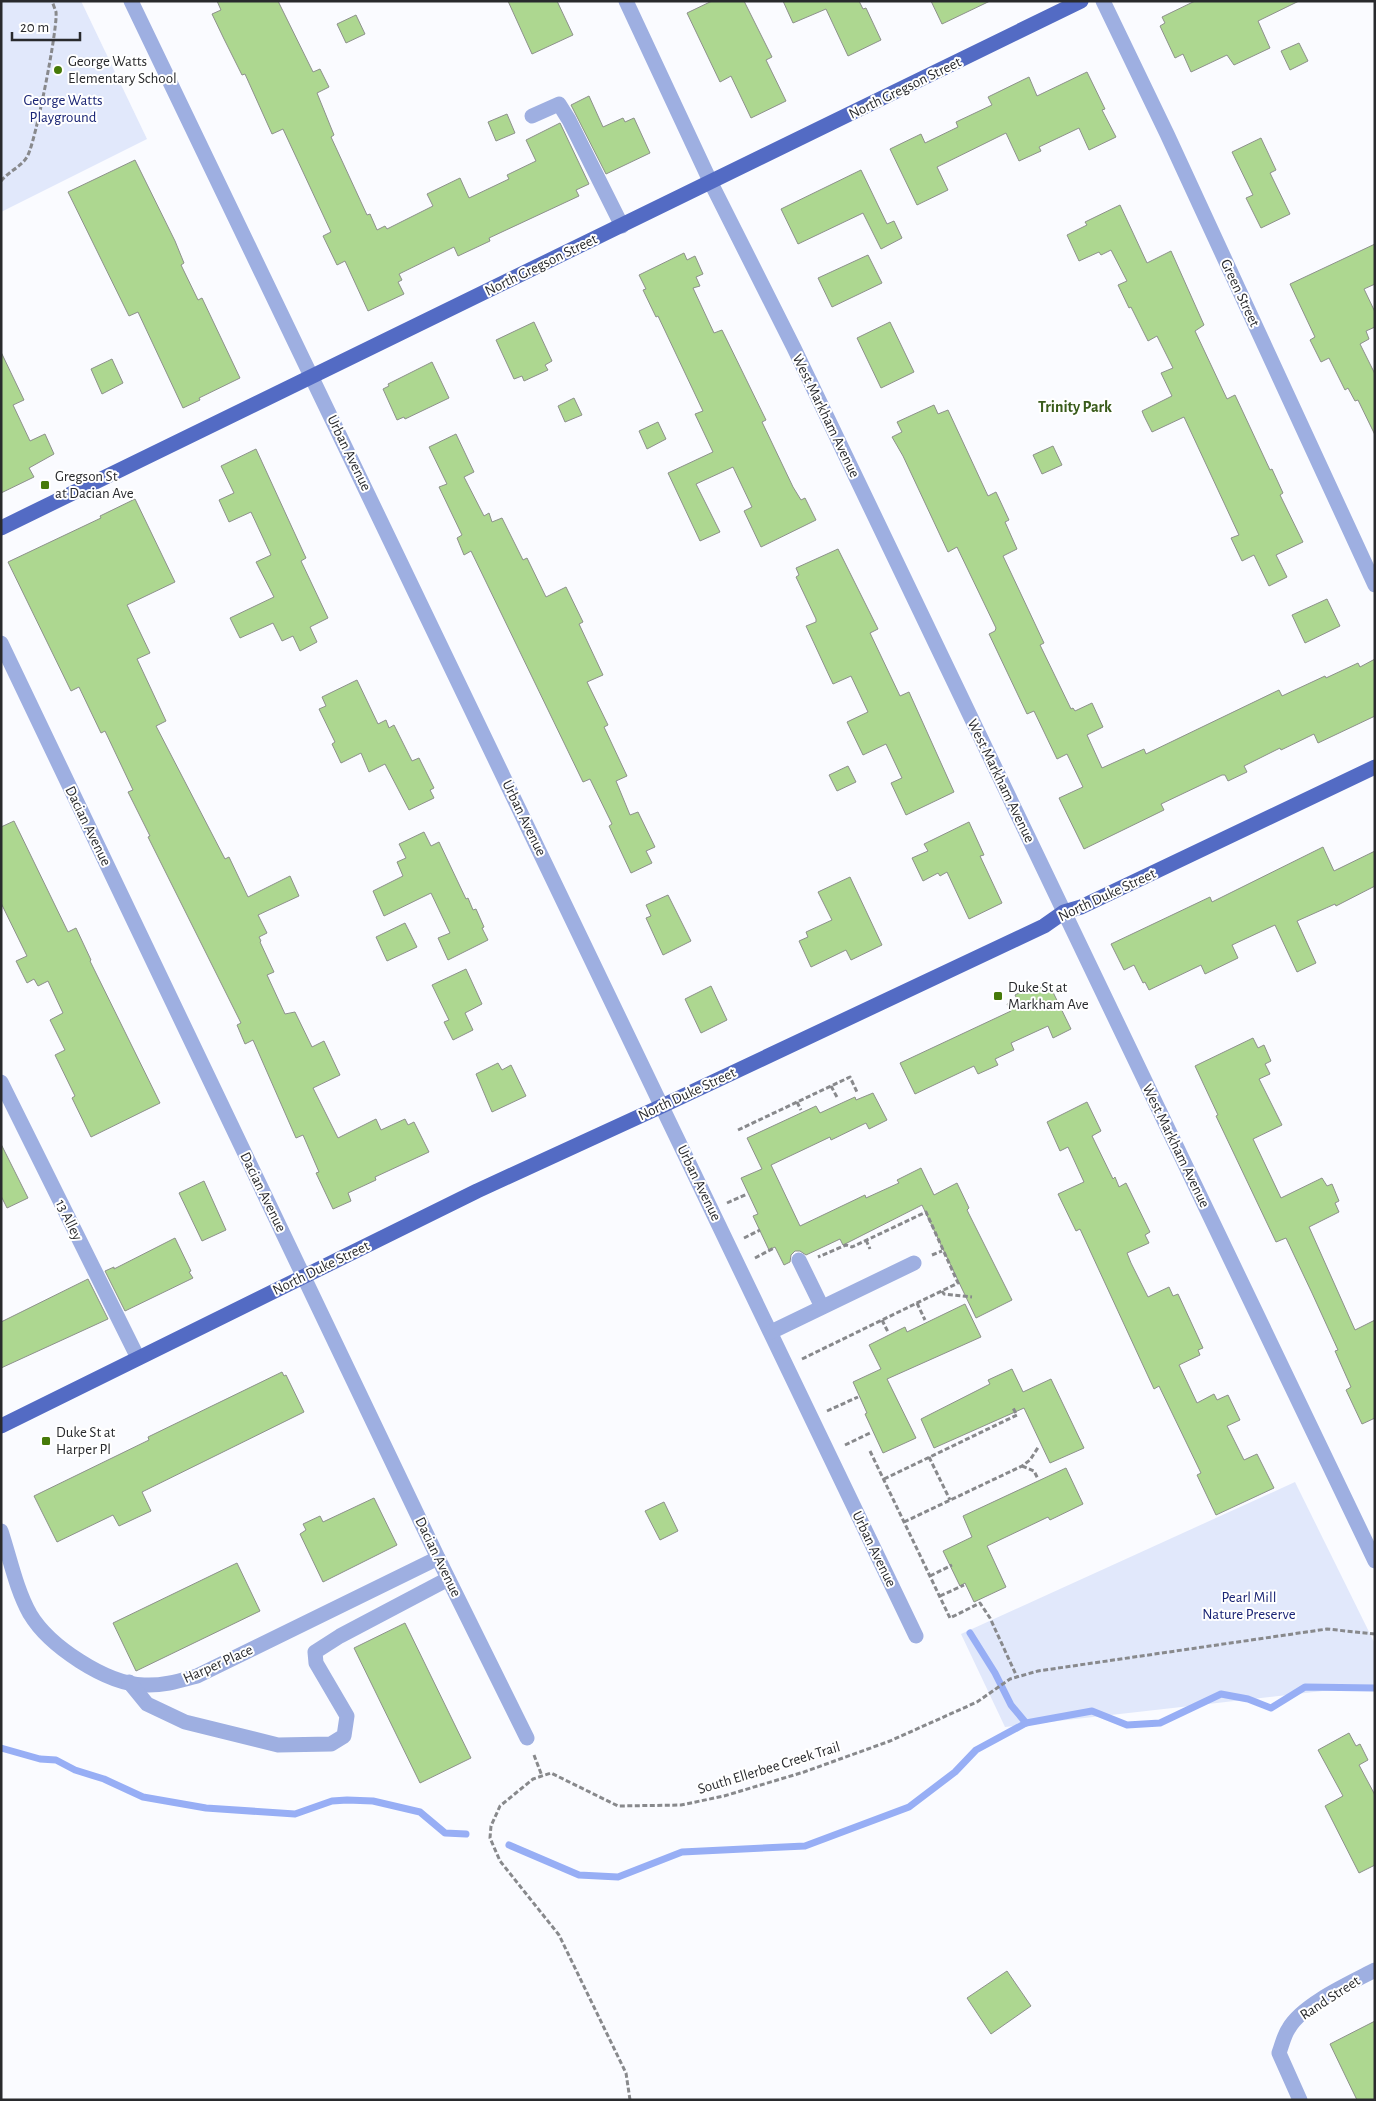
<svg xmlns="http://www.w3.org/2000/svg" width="1376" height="2101" viewBox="0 0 1376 2101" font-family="'Alegreya Sans',sans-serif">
	<rect width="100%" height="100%" fill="#fafbff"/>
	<g fill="#e1e8fb">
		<path d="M1,1h80l66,138 -146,73z"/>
		<path d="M1295,1482l80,162v41l-370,42 -44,-93z"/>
	</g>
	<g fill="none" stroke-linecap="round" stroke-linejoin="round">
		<g stroke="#97aef5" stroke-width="7">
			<path d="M970,1633l25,40 16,32 15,18"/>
			<path d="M1,1748l39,11 16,1 19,10 29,9 39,18 63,11 89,6 37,-13 15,-1 26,1 47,11 25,21 21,1"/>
			<path d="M509,1845l70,30 39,2 64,-25 123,-6 104,-39 46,-35 21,-22 50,-27 66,-12 35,14 33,-2 61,-29 27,5 23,9 34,-21 70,1"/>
		</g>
	</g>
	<g fill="#add790" stroke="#8d918b">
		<path d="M217,1h61l35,71 7,-3 9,18 -12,6 17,42 -3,2 36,78 3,-1 7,16 8,-4 2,3 46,-23 -6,-12 33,-16 9,20 40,-19 -2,-4 29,-14 -10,-21 34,-17 29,61 -13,6 3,6 -90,42 1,3 -32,15 -4,-9 -55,27 3,6 -4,2 6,12 -36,17 -23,-50 -8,4 -14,-29 8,-4 -48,-103 -11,5 -27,-60 -3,1 -18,-36 -12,-25 9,-4z"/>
		<path d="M508,1h49l16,34 -41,19z"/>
		<path d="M712,1h32l28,56 -6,3 20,41 -35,17 -20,-42 -11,6 -33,-69z"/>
		<path d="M783,1h76l4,8 3,-1 15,32 -33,16 -22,-47 -33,14z"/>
		<path d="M931,1h59l-48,23z"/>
		<path d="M1195,1h104l-41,20 12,27 -36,17 -7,-10 -36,17 -8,-18 -8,4 -15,-32 5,-3 -3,-6z"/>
		<path d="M356,15l9,19 -19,9 -9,-19z"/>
		<path d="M1299,43l9,18 -18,9 -9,-19z"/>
		<path d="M1087,72l18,37 -3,1 14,27 -27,13 -10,-22 -40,19 2,4 -22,10 -13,-28 -69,34 11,23 -31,15 -27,-56 31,-15 4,9 33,-16 -2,-5 36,-17 -4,-8 41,-20 8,19z"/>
		<path d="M589,96l14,31 20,-9 2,4 9,-4 16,35 -44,21 -35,-69z"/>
		<path d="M507,114l8,19 -19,8 -8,-19z"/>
		<path d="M1261,138l15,32 -6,3 20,41 -29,14 -15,-30 7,-3 -21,-43z"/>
		<path d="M135,160l40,81 9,22 -3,2 17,35 4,-2 38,80 -41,20 1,2 -17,8 -45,-96 -9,4 -61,-124z"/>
		<path d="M861,170l26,54 7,-3 8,17 -21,11 -18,-36 -65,31 -17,-35z"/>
		<path d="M1120,205l27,58 24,-12 33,74 -9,6 32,68 8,-4 35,75 2,-1 11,24 -3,2 23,47 -27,13 11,22 -18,9 -15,-31 -12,6 -11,-23 8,-3 -55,-118 -32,15 -8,-16 -2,-5 30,-15 -11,-23 12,-5 -16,-32 -9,5 -17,-34 -2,1 -11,-23 9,-4 -16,-31 -10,5 -2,-3 -20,9 -12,-26 20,-10 -2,-3z"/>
		<path d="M1375,244v40l-11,5 11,23v15l-9,4 3,8 -9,5 15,30v61l-17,-35 -3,1 -7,-13 -3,2 -16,-32 -8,4 -11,-22 5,-3 -25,-53z"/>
		<path d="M684,253l3,7 8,-4 8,18 -7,3 4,9 -7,2 21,45 8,-3 44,90 -4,2 31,65 8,13 4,-2 11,22 -55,27 -17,-36 8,-4 -19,-40 -37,17 24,48 -20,9 -32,-68 45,-21 -18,-38 8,-3 -45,-95 -2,1 -13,-27 3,-1 -7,-14z"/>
		<path d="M868,255l14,28 -50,24 -14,-29z"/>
		<path d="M534,322l18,39 -7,4 3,5 -24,11 -2,-5 -8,3 -18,-39z"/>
		<path d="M890,322l24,50 -33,16 -24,-50z"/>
		<path d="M1,352l23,48 -11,5 17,36 15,-7 9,20 -25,14 5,9 -33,16z"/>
		<path d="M112,359l11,24 -21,11 -11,-25z"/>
		<path d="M432,362l17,36 -44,21 -1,-2 -7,3 -14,-31 6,-3 -1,-2z"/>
		<path d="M574,398l8,17 -17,7 -7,-16z"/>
		<path d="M934,405l4,9 10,-4 40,86 8,-4 13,28 -4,2 12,27 -14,7 41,87 -4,2 31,64 2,-1 2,3 17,-8 11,24 -16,8 15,33 42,-19 2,5 133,-64 3,6 43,-20 1,2 32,-15 2,4 15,-8v57l-57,27 -4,-9 -33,16 -1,-2 -36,18 3,6 -19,9 -3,-6h-3l-61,29 3,6 -80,39 -25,-51 24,-11 -16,-33 -10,5 -23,-48 -7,3 -38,-80 6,-3 1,-3 -39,-81 -9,5 -45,-96 -11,-19 10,-5 -5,-10z"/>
		<path d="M658,422l8,17 -19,10 -8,-18z"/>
		<path d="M456,434l18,38 -10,5 20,39 5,-3 3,9 10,-4 21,42 4,-2 19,39 20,-10 17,35 -4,2 24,51 -16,7 21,43 -4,2 23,49 -11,5 14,34 8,-3 17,35 -9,4 6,12 -21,10 -22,-47 3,-2 -22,-45 -7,3 -112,-231 -7,4 -7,-17 5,-3 -23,-48 8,-3 -18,-37z"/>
		<path d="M1053,446l9,19 -20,9 -9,-19z"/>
		<path d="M256,449l50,109 -5,3 27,57 -18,9 7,15 -17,9 -7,-15 -11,5 -9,-18 -33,15 -10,-20 44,-21 -18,-35 15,-7 -20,-43 -22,10 -10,-22 15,-7 -13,-27z"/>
		<path d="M135,499l40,83 -48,23 23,48 -13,6 29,62 -10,5 69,133 4,-2 19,40 42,-21 9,20 -41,19 9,18 -8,4 2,4 -1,1 14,30 -7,3 18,39 10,-2 17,35 12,-6 16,34 -27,13 25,50 38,-19 5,11 24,-11 3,6 6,-3 15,30 -54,25 1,3 -28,13 3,8 -18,8 -17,-36 3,-1 -16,-37 -7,3 -43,-98 -8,4 -8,-19 4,-2 -93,-186 2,-1 -22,-44 5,-2 -28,-59 -4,2 -22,-46 -8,4 -63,-129 93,-44 -1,-2z"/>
		<path d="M838,549l40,80 -8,4 30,63 9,-4 45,100 -48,23 -15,-32 11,-5 -16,-34 -23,11 -16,-33 21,-10 -17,-36 -18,8 -27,-58 10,-4v-3l-20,-42 3,-2 -3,-7z"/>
		<path d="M1327,599l13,27 -35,17 -13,-28z"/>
		<path d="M357,680l21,44 8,-4 3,8 5,-3 18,36 7,-3 15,30 -4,2 4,8 -25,12 -24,-46 -16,8 -8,-19 -20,10 -9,-19 3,-2 -16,-33 7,-3 -4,-9z"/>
		<path d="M848,766l8,16 -19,9 -8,-16z"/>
		<path d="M14,821l54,111 8,-4 15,32 -1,1 70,142 -69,34 -19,-39 3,-2 -20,-41 10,-5 -15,-30 13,-7 -15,-32 -10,5 -4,-7 -7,4 -11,-22 11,-5 -26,-53v-76z"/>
		<path d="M969,822l15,33 -4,1 22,47 -33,16 -22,-47 -7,4 -2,-3 -15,8 -11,-23 16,-7 -4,-7z"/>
		<path d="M424,832l7,14 8,-4 27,57 2,-1 5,12 3,-1 8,18 -2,1 6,12 -40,20 -10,-22 12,-5 -19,-40 -47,23 -11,-25 30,-15 -6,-14 9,-4 -7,-14z"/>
		<path d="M1323,847l11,24 41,-20v35l-39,20 -1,-2 -38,17 19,42 -19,9 -22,-47 -43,20 6,13 -33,16 -4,-9 -52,25 -4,-8 -2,1 -9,-18 -10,5 -13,-26 99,-47 2,5z"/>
		<path d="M850,877l32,68 -31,15 -5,-10 -35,17 -12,-26 9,-4 -2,-5 26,-12 -14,-28z"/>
		<path d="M668,895l23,46 -28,14 -17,-37 5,-2 -5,-11z"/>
		<path d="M405,923l12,24 -30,14 -11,-24z"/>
		<path d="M466,969l16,35 -17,9 8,17 -20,10 -9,-18 5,-2 -17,-35z"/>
		<path d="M1049,984l22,45 -18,9 -5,-12 -37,17 3,7 -19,9 3,6 -20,9 -4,-8 -59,28 -15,-31 111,-52 -4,-7 10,-5 -2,-4 18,-9 2,4z"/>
		<path d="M711,986l16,34 -26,13 -16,-34z"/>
		<path d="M1253,1038l5,10 6,-3 7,16 -6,3 5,10 -11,5 23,46 -29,14 28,59 41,-20 5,8 5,-2 7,17 -4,2 4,9 -30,15 46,103 20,-10v98l-13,6 -16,-34 5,-3 -16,-36 3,-1 -26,-57 -26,-55 -10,4 -60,-126 2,-1 -23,-49z"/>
		<path d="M498,1063l4,7 9,-5 15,31 -34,16 -16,-38z"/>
		<path d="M873,1093l14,27 -18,9 -3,-6 -35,17 -1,-3 -59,28 29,61 65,-31 1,3 33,-15 -2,-3 24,-12 13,27 23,-12 12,25 -2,2 45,90 -36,18 -54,-113 -79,40 -3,-6 -34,16 -6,-4h-5l-4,4 -1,7 -6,3 -9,-18 -6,3 -16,-34 5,-2 -17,-36 21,-9 -15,-31 69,-32 4,7 35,-16 1,3z"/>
		<path d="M1087,1102l14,29 -9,5 21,43 2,-2 4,10 7,-4 24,49 -5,3 4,8 -22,10 4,10 17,34 21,-10 4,9 5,-2 25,54 -5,2 2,5 -21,10 18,38 17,-9 3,6 11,-5 12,25 -13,6 17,34 13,-6 17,34 -58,27 -19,-40 4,-2 -42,-87 -5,3 -74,-160 -4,2 -18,-37 26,-12 -16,-35 -8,4 -13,-29z"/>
		<path d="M1,1144l27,54 -21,10 -6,-12z"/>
		<path d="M204,1181l22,49 -24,11 -23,-48z"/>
		<path d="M175,1238l16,33 -2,1 4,6 -68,33 -20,-40 9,-4v2z"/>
		<path d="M88,1279l20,40 -107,49v-46z"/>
		<path d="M965,1304l16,33 -94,42 29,59 -33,15 -18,-39 2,-1 -14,-31 28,-13 -12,-24 36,-18 2,5z"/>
		<path d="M1012,1369l11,23 28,-13 33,69 -34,15 -26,-55 -90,40 -13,-29 69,-35 -2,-4z"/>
		<path d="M282,1372l2,4 2,-1 18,37 -162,80 9,19 -32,15 -6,-11 -56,27 -23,-46 115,-56 -1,-3z"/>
		<path d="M1066,1468l17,36 -33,16 -2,-3 -61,29 19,41 -32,15 -9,-19 -5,3 -17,-35 29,-14 -9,-21z"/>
		<path d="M374,1498l23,47 -74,37 -23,-48 6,-4 -3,-6 17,-8 3,6z"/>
		<path d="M664,1502l14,29 -18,9 -15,-29z"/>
		<path d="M237,1563l23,48 -124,60 -23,-48z"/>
		<path d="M405,1623l66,135 -51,25 -66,-135z"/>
		<path d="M1349,1733l7,13 4,-2 8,16 -9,5 16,30v70l-16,8 -34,-67 18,-10 -25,-46z"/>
		<path d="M1007,1971l24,35 -40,28 -24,-36z"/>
		<path d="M1375,2021v79h-18l-27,-56z"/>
	</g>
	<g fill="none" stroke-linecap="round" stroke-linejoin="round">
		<g stroke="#88898c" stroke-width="3" stroke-dasharray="5 2.5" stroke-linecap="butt">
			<path d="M1,181c8,-10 22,-15 27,-26 8,-16 30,-127 28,-143 -1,-3 -3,-8 -4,-11"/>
			<path d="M831,1086l7,13"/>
			<path d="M797,1102l4,8"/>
			<path d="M738,1130l112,-53 7,15"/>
			<path d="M727,1203l20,-9"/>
			<path d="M744,1238l16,-8"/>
			<path d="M866,1240l4,9"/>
			<path d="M932,1255l10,-4"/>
			<path d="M755,1258l19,-10"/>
			<path d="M942,1291l2,3 28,3"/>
			<path d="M917,1303l8,17"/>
			<path d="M882,1320l6,12"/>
			<path d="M802,1359l156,-76 -32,-71 -74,35 -6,-2 -28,12"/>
			<path d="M827,1411l31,-14"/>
			<path d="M845,1445l27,-13"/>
			<path d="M870,1451l80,167 30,-15 10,15 27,59"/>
			<path d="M929,1457l21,43"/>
			<path d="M1022,1466l12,5 4,8"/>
			<path d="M884,1479l133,-64 -4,-7"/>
			<path d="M904,1522l118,-56 8,-6 9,-14"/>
			<path d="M930,1576l22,-11"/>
			<path d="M940,1596l24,-11"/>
			<path d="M534,1755l8,21"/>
			<path d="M630,2100l-4,-27 -67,-138 -59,-74 -10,-23 1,-12 9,-20 33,-27 18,-6 67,33 63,-1 43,-9 80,-24 86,-31 87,-39 33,-23 28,-8 289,-42 48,5"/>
		</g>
		<g stroke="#9eafe1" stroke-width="15">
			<path d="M131,1l785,1635"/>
			<path d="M626,1l85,182 83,165 581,1213"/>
			<path d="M1103,1l64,133 208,451"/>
			<path d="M532,116l27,-12 10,16 53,106"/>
			<path d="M1,643l437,915 89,180"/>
			<path d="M1,1082l137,276"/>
			<path d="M799,1260l23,47"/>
			<path d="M771,1332l143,-69"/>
			<path d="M1,1531c9,27 15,58 29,83 19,32 76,70 114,71 19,1 35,-4 53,-9l241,-118"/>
			<path d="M129,1682l18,22 38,18 93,23 53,-1 13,-8 3,-20 -31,-53 -1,-11 25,-16 108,-57"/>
			<path d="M1300,2100l-21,-47c3,-8 5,-18 10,-25 14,-24 61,-45 86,-58"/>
		</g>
		<g stroke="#536bc4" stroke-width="15">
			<path d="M1,528l1080,-527"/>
			<path d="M1,1426l476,-235 185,-85 382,-180 20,-14 17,-5 294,-140"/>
		</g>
	</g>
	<g fill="#467a09" stroke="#fff" stroke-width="2">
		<circle cx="58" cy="70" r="5"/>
		<rect x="40" y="480" width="10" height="10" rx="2.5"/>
		<rect x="993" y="991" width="10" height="10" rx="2.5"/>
		<rect x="41" y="1436" width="10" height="10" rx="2.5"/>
	</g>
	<g text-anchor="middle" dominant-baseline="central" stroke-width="4" stroke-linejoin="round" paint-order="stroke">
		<g font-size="15" fill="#292a2d" stroke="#fff" text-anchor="start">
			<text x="68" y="61">George Watts<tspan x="68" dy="17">Elementary School</tspan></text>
			<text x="55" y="476">Gregson St<tspan x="55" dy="17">at Dacian Ave</tspan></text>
			<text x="1008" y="987">Duke St at<tspan x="1008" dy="17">Markham Ave</tspan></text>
			<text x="56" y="1432">Duke St at<tspan x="56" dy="17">Harper Pl</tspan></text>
		</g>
		<g font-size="15" fill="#292a2d" stroke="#fff">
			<text transform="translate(905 88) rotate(-26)">North Gregson Street</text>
			<text transform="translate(541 265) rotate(-26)">North Gregson Street</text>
			<text transform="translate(1240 293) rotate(65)">Green Street</text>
			<text transform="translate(826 416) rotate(64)">West Markham Avenue</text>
			<text transform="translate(349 453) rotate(64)">Urban Avenue</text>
			<text transform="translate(1001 781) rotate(64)">West Markham Avenue</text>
			<text transform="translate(524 818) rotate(64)">Urban Avenue</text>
			<text transform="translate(88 826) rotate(64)">Dacian Avenue</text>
			<text transform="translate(1107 895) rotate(-25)">North Duke Street</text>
			<text transform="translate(687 1094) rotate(-25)">North Duke Street</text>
			<text transform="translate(1176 1146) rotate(64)">West Markham Avenue</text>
			<text transform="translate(699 1183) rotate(64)">Urban Avenue</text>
			<text transform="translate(263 1192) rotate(64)">Dacian Avenue</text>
			<text transform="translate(69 1220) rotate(64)">13 Alley</text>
			<text transform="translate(321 1268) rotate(-26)">North Duke Street</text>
			<text transform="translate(874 1549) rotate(64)">Urban Avenue</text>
			<text transform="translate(438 1557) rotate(64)">Dacian Avenue</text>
			<text transform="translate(218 1664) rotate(-24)">Harper Place</text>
			<text transform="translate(769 1768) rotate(-17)">South Ellerbee Creek Trail</text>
			<text transform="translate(1330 1998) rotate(-33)">Rand Street</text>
		</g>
		<g font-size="15" fill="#1a2575" stroke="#fff">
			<text x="63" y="100">George Watts<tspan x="63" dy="17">Playground</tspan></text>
			<text x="1249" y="1597">Pearl Mill<tspan x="1249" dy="17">Nature Preserve</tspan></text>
		</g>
		<g font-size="16" font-weight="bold" fill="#395b1b" stroke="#fff">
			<text x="1075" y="407">Trinity Park</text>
		</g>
	</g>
	<rect width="1376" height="2101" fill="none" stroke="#292a2d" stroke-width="5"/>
	<path d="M12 32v8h68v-8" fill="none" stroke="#292a2d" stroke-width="2.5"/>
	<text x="20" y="32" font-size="15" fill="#292a2d" stroke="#ffffff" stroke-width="4" paint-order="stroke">20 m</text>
</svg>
